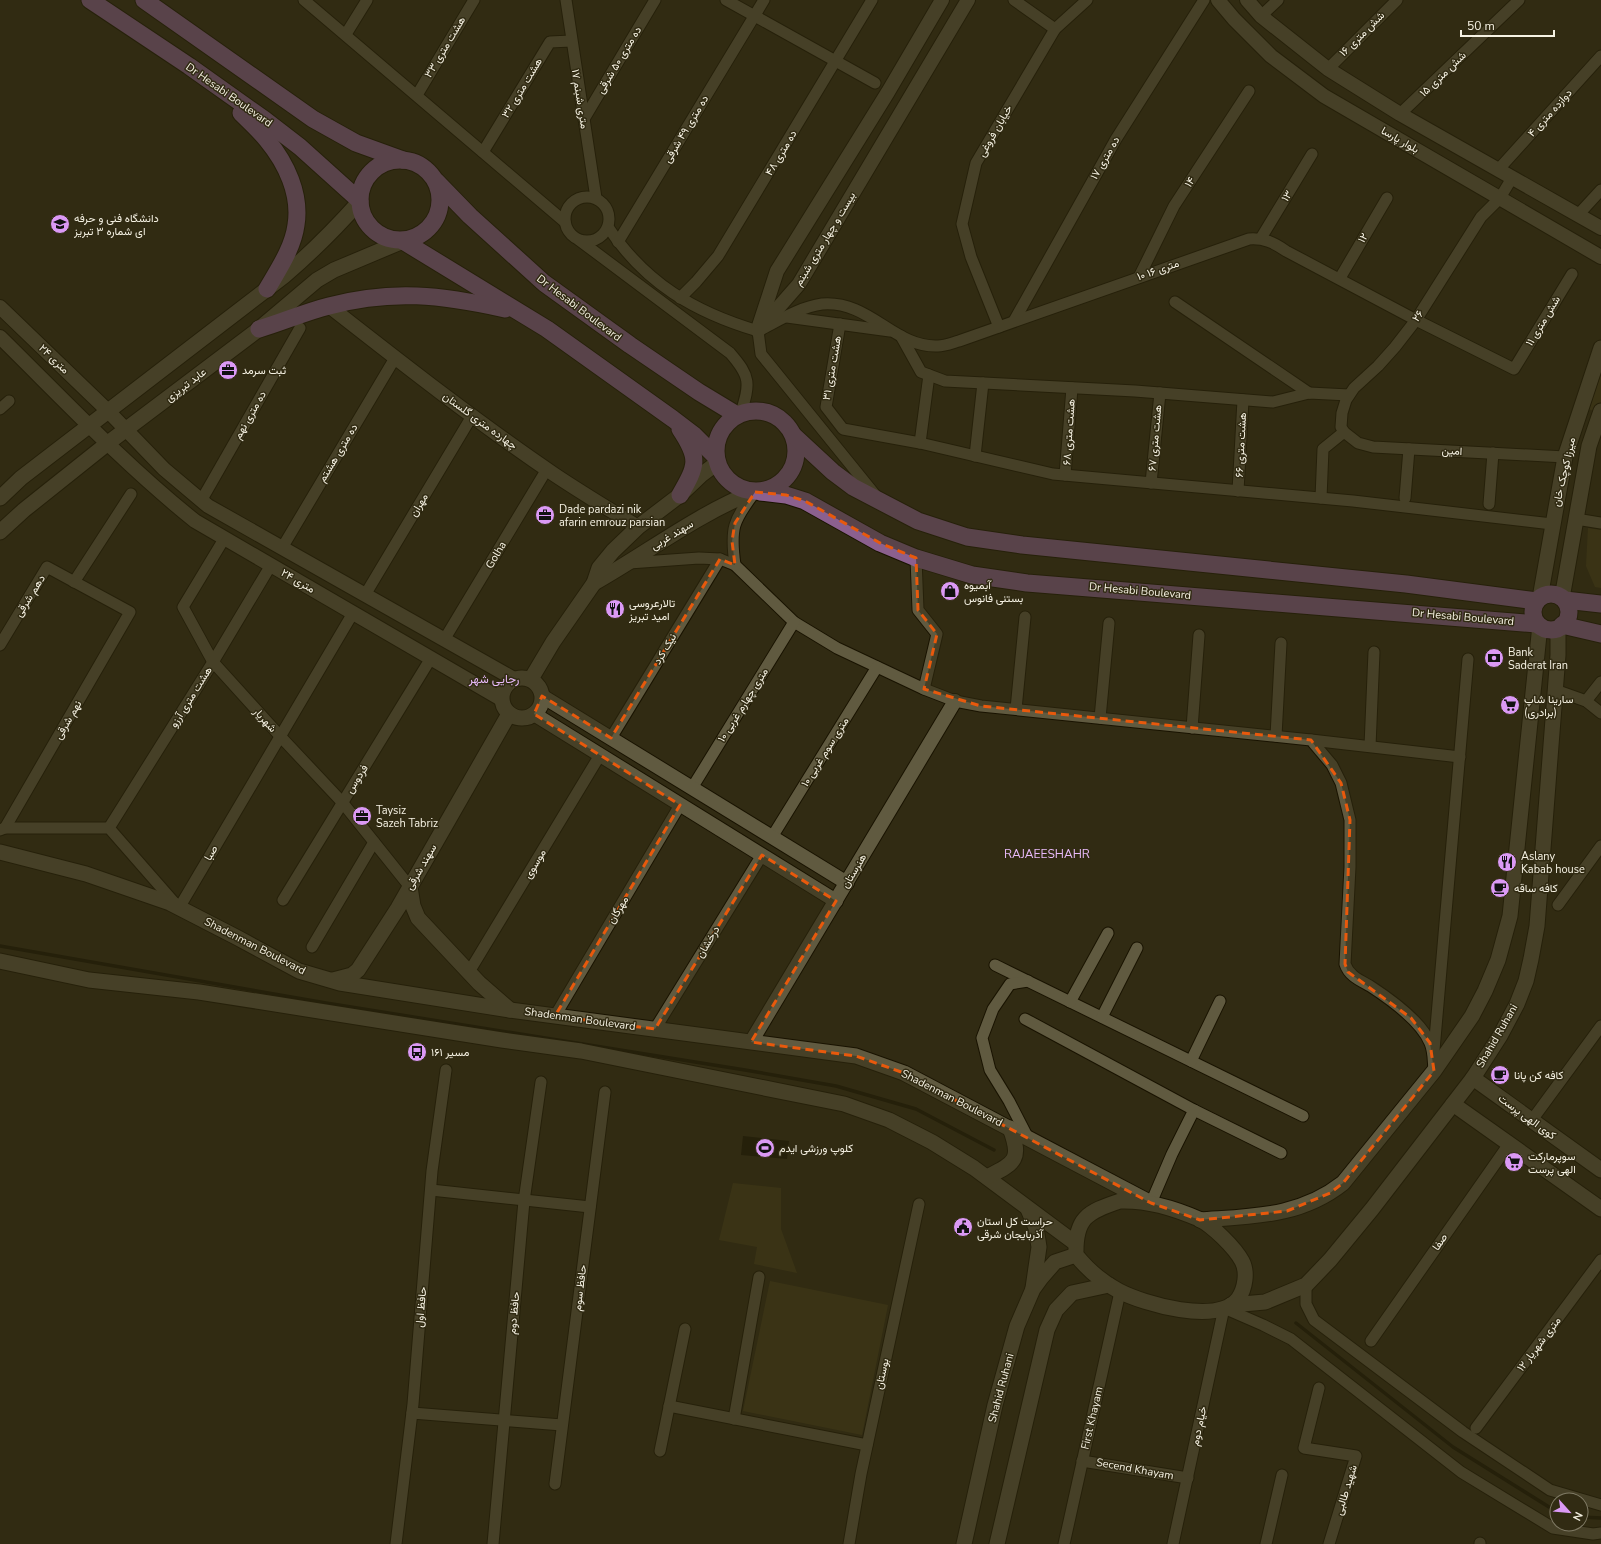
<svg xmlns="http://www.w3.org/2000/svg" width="1601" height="1544" viewBox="0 0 1601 1544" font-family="'Nunito Sans',Vazirmatn,sans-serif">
	<rect width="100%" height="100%" fill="#312b13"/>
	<g fill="#463d1a">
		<path d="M1601,367v44l-1,2 -15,-5z"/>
		<path d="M1588,528l13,2v58l-6,-1 -9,-21z"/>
		<path d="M733,1183l48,5v41l16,44 -43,-9 3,-17 -38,-7z"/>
		<path d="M770,1281l118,24 -26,130 -119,-24z"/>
	</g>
	<path fill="#171201" d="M743,1136l46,5 -2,18 -46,-4z"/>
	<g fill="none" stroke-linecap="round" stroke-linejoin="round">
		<g stroke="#171201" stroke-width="3.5">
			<path d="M0,946l326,57 419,67 91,16 80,23 78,41"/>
			<path d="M1296,1323l157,124 104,65"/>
			<path d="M1581,1517l20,1"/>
		</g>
		<g stroke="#191300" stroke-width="13">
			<g id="minor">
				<path d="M304,0l261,222"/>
				<path d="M566,0l30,198"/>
				<path d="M726,0l149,83"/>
				<path d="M1014,0l41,29"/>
				<path d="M1261,16l17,-16"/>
				<path d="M346,34l21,-34"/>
				<path d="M1328,69l69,-69"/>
				<path d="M417,95l57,-95"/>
				<path d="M1400,114l119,-114"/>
				<path d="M584,119l71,-119"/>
				<path d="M483,152l67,-110 21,-1"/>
				<path d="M1498,170l103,-114"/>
				<path d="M1512,178l-12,20 -19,19 -65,103 -21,27 -17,19 -24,22 -8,12 -4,13 -1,14 3,5 14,11 15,4 192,10"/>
				<circle cx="587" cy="219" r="22"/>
				<path d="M1578,215l23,-25"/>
				<path d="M608,227c37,56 86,85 150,104 20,-10 42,-24 64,-27 48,-4 72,44 116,42 6,0 14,-3 21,-5l290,-102c15,-1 24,3 37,12l130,69 98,49 58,-95"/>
				<path d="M1261,238l51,-84"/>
				<path d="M579,240l151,113c21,24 20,30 11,60"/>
				<path d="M618,242l146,-242"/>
				<path d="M1139,277l35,-71 75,-115"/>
				<path d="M1340,278l47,-80"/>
				<path d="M680,298l16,-16 22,-26 154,-256"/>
				<path d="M1175,302l134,91"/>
				<path d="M787,317l103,14"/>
				<path d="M1014,321l102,-182 88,-139"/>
				<path d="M840,324l-14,83 17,22 77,14 133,31 300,27 199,23"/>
				<path d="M999,327l-28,-70 -9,-33 14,-61 79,-134 32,-29"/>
				<path d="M758,331l3,23 115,142"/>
				<path d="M901,336l20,36 24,9 190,10 138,11 36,-9 40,2"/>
				<path d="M0,409l9,-8"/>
				<path d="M920,443l9,-68"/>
				<path d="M975,456l8,-73"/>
				<path d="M1065,475l7,-87"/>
				<path d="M1151,483l9,-90"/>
				<path d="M1238,491l5,-91"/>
				<path d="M1321,498l2,-49 21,-17"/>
				<path d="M1405,498l4,-49"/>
				<path d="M201,501l99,-173"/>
				<path d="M1489,504l4,-51"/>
				<path d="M1576,519l25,4"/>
				<path d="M224,539l-41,68 30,55 67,74 62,66 68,85"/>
				<path d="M282,548l113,-190"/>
				<path d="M916,558l2,52 19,24 -13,55"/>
				<path d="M629,563l70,-5 21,1 15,6 59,57 43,26 87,41 31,12 26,5 330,34 21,25 9,18 9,37v47l-5,97c4,12 14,16 25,22 20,13 51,35 60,57 4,9 3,19 4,28"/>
				<path d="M735,565c-5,-37 -2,-44 20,-73"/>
				<path d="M74,582l57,-88"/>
				<path d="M365,595l107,-179"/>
				<path d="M444,640l103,-171"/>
				<path d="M0,645l47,-78 83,45 -125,216"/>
				<path d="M1555,690l31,11 15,12"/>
				<path d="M1586,701l15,-19"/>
				<path d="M1016,709l9,-92"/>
				<path d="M1100,718l9,-95"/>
				<path d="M1192,728l7,-93"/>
				<path d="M1276,736l5,-93"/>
				<path d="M611,738l109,-179"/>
				<path d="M1311,740l149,17"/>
				<path d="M1370,746l4,-94"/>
				<path d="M692,788l102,-166"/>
				<path d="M109,828l104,-166 58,-97"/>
				<path d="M0,830l5,-2h104l70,80 174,-295"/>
				<path d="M772,837l105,-170"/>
				<path d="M283,900l148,-242"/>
				<path d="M1558,905l43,-59"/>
				<path d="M312,947l62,-105"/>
				<path d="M995,965l308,151"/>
				<path d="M469,972l131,-217"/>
				<path d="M1070,1002l38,-69"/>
				<path d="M555,1016l125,-211"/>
				<path d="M1102,1017l35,-69"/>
				<path d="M1025,1019l169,91 87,43"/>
				<path d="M655,1029l107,-174"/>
				<path d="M1434,1050l34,-391"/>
				<path d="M1191,1061l29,-60"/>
				<path d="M1532,1120l69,-94"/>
				<path d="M1027,1136l-18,-35 -19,-31 -8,-32 11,-29 17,-25 18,-3"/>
				<path d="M431,1190l159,17"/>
				<path d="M1151,1203l21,-49 22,-44"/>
				<path d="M1306,1285v19l8,16 149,112 87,58 51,15"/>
				<path d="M1371,1341l138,-197"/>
				<path d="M1319,1388l-15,60 52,8 -27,88"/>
				<path d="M669,1406l198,39"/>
				<path d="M412,1413l150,12"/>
				<path d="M734,1419l25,-142"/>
				<path d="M1476,1428l125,-168"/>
				<path d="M660,1451l25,-122"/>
				<path d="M1082,1461l106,17"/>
				<path d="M555,1484l50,-392"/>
				<path d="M396,1544l17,-140 19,-233 14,-101"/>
				<path d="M493,1544l31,-343 17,-119"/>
				<path d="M849,1544l12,-70 58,-270"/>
				<path d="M1064,1544l56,-252"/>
				<path d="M1173,1544l51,-236 39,17 28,14 170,133 92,56 40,6 8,-1"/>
				<path d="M1266,1544l16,-69"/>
				<path d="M1480,1544v-1"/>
			</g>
		</g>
		<g stroke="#191300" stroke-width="16">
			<g id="tertiary">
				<path d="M1218,0l16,19 37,37 53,40 277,161"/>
				<path d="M1247,0l14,16 67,53 72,45 201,114"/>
				<path d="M329,306c74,58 148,116 226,169 27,18 55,35 83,52"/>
				<path d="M0,307l108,104 56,58 44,37 306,173"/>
				<path d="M759,326l18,-55 111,-179 54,-92"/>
				<path d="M758,331l41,-47 169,-284"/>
				<path d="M0,337c64,63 125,128 195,184l306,178"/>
				<path d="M542,696l305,187"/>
				<path d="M534,714l302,187"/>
				<path d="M751,1042l204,-341"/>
			</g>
		</g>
		<g stroke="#191300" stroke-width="17">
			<g id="secondary">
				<path d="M0,498l21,-20 263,-202c27,-23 52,-48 76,-75"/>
				<path d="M0,532l24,-22 84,-67 151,-114 58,-49 17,-10 69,-29"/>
				<path d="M594,583c53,-30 102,-68 159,-91"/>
				<path d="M1540,598l25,-141 36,-109"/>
				<path d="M1562,598l27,-152 12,-35"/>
				<circle cx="522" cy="698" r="20"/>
				<path d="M531,679l22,-37 41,-59 5,-15 14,-17 25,-24 42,-32 21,-20 16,-12"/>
				<path d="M0,852l86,22 84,29 68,35 61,33 41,12 170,27 346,46 48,17 247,130"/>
				<path d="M410,887l3,19 5,12 61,65 31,27"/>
				<path d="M0,961l89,19 110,12 303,48 79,11 263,53 45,16 43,22 42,26 101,75"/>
				<path d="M333,980l19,-5 6,-5 40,-62 111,-194"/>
				<path d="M1473,1078l128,92"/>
				<path d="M1453,1104l148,105"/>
				<path d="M987,1177c28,-14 35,-17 23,-49"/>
				<path d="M1120,1201c27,-1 54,7 79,18 14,7 36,29 43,42 6,11 3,28 -4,38 -21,26 -94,5 -119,-8 -17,-9 -31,-21 -43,-36 -1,-37 11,-43 44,-54z"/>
				<path d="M1028,1209l8,19 3,19 -6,41"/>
				<path d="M1200,1220c53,-4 100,-3 143,-37l91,-112 38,-55 13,-25 13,-31 12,-44 30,-291"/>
				<path d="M1231,1305l34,-3 41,-17 24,-25 42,-51 101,-131 27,-42 17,-32 9,-23 5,-22 6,-33 21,-271v-27"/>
				<path d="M964,1544l31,-139 22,-79 16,-37 8,-11 14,-16 21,-7"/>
				<path d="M997,1544l50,-214 9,-20 16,-17 37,-8"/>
			</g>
		</g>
		<g stroke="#191300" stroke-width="19">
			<g id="primary">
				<path d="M90,0l99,66 76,54 35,27 60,54"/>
				<path d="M144,0l169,119 43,24 47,17"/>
				<path d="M241,113c9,9 18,17 26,27 19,23 34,54 29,85 -3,23 -18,45 -29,64"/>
				<circle cx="400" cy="200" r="40"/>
				<path d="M436,181l34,35 74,67 86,62 69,47 38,23"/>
				<path d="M403,241l144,88 126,90 21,16 21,21"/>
				<path d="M259,329c24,-7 46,-17 70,-23 63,-17 113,-11 176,3"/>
				<circle cx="756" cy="451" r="40"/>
				<path d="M793,435l40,37 20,15 65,34 49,16 55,8 384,39 131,17"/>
				<path d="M760,492l26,3 19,6 75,42 36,15 56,17 55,8 510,41"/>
				<path d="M680,495c17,-30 20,-36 0,-66"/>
				<circle cx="1551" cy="612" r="18"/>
				<path d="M1565,600l36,4"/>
				<path d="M1562,625l39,9"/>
			</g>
		</g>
		<use href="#minor" stroke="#605a40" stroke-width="11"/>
		<use href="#tertiary" stroke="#605a40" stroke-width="14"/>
		<use href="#secondary" stroke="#605a40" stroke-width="15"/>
		<use href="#primary" stroke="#8b608e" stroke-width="17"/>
	</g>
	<path d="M0 0H1601V1544H0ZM755,492l31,3 19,6 75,42 36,15 2,52 19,24 -13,55 57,17 330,34 30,43 9,37 -5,144 3,8 63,46 19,25 4,28 -91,112 -13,10 -43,18 -87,9 -49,-17 -247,-130 -48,-17 -105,-14 85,-141 -74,-46 -107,174 -100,-13 125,-211 -146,-91 8,-18 69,42 109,-179 15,6 -3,-24 3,-18z" fill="#312b13" fill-opacity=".55" fill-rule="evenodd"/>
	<path fill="none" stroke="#e8590c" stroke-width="3" stroke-dasharray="8 5" stroke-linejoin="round" d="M755,492l31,3 19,6 75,42 36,15 2,52 19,24 -13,55 57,17 330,34 30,43 9,37 -5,144 3,8 63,46 19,25 4,28 -91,112 -13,10 -43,18 -87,9 -49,-17 -247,-130 -48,-17 -105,-14 85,-141 -74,-46 -107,174 -100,-13 125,-211 -146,-91 8,-18 69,42 109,-179 15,6 -3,-24 3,-18z"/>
	<defs>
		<g id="university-disc" transform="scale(1)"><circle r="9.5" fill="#db99f5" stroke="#312b13"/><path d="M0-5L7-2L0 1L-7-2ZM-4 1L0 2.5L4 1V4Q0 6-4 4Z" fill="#111"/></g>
		<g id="office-disc" transform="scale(1)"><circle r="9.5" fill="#db99f5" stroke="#312b13"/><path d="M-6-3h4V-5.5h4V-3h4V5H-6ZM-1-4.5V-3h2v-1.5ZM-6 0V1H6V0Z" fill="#111"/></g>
		<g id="shop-disc" transform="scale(1)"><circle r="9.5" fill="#db99f5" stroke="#312b13"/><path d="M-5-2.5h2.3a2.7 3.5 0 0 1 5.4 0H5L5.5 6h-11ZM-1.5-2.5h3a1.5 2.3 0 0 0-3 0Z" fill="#111"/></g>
		<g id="restaurant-disc" transform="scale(1)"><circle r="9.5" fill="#db99f5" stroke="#312b13"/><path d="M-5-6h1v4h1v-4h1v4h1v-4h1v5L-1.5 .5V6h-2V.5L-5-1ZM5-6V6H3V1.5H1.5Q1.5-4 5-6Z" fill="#111"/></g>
		<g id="bank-disc" transform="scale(1)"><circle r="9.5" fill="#db99f5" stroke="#312b13"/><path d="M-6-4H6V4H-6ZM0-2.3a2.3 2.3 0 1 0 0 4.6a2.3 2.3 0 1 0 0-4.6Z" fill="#111"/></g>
		<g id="supermarket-disc" transform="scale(1)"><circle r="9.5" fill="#db99f5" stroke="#312b13"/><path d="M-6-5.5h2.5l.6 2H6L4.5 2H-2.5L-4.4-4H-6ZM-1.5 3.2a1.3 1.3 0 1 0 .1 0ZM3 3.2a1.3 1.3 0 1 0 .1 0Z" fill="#111"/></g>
		<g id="cafe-disc" transform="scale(1)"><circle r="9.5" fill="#db99f5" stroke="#312b13"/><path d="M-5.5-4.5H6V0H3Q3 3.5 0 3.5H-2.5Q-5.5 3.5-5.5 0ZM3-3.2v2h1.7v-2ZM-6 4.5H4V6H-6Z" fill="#111"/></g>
		<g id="bus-disc" transform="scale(1)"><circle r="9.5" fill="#db99f5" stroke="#312b13"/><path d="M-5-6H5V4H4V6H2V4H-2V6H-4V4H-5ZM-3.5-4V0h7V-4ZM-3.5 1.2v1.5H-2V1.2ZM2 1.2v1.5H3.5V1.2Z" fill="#111"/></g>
		<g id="stadium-disc" transform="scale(1)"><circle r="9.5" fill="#db99f5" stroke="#312b13"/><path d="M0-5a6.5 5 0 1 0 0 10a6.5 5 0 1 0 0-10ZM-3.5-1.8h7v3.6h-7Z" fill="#111"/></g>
		<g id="civic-disc" transform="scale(1)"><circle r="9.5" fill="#db99f5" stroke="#312b13"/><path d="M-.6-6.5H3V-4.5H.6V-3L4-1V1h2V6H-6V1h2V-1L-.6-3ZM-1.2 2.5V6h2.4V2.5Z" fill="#111"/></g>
	</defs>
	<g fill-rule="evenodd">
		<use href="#university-disc" x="60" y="224"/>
		<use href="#office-disc" x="228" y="370"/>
		<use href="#office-disc" x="545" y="515"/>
		<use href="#shop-disc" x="950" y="591"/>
		<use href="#restaurant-disc" x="615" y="609"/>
		<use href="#bank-disc" x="1494" y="658"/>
		<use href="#supermarket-disc" x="1510" y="705"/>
		<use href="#office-disc" x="362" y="816"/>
		<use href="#restaurant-disc" x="1507" y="862"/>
		<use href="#cafe-disc" x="1500" y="888"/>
		<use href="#bus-disc" x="417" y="1052"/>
		<use href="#cafe-disc" x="1500" y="1075"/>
		<use href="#stadium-disc" x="765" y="1148"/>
		<use href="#supermarket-disc" x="1514" y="1162"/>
		<use href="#civic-disc" x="963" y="1227"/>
	</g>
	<g text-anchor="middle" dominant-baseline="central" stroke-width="3" stroke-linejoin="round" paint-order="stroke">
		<g font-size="11" fill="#f6f2e3" stroke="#312b13">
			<text transform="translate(1362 34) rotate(-45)">شش متری ۱۶</text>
			<text transform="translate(445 47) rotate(-59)">هشت متری ۳۳</text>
			<text transform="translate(619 60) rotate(-59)">ده متری ۵۰ شرقی</text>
			<text transform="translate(1443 74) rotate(-44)">شش متری ۱۵</text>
			<text transform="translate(522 88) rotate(-59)">هشت متری ۳۲</text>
			<text transform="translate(229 95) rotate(35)">Dr Hesabi Boulevard</text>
			<text transform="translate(580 99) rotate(81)">۱۷ متری شبنم</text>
			<text transform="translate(1550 113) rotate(-48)">دوازده متری ۴</text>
			<text transform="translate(686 129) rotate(-59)">ده متری ۴۹ شرقی</text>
			<text transform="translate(995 131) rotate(-60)">خیابان فروغی</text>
			<text transform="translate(1400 140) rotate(30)">بلوار پارسا</text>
			<text transform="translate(781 153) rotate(-59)">ده متری ۴۸</text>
			<text transform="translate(1105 158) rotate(-60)">ده متری ۱۷</text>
			<text transform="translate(1190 182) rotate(-57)">۱۴</text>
			<text transform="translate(1287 196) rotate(-59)">۱۳</text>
			<text transform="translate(1363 238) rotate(-60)">۱۲</text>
			<text transform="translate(825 239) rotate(-59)">بیست و چهار متری شبنم</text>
			<text transform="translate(1158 270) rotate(-19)">۱۰ متری ۱۶</text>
			<text transform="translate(579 308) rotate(37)">Dr Hesabi Boulevard</text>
			<text transform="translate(1418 316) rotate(-56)">۲۶</text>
			<text transform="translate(1543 321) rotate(-59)">شش متری ۱۱</text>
			<text transform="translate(54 359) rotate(44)">۲۴ متری</text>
			<text transform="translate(832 368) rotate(-80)">هشت متری ۳۱</text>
			<text transform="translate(186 385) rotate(-37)">عابد تبریزی</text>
			<text transform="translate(250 415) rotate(-60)">ده متری نهم</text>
			<text transform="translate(480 421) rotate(36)">چهارده متری گلستان</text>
			<text transform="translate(1069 432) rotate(-86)">هشت متری ۶۸</text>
			<text transform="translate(1155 438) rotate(-85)">هشت متری ۶۷</text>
			<text transform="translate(1241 445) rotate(-87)">هشت متری ۶۶</text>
			<text transform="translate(1452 451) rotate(3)">امین</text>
			<text transform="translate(338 453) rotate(-59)">ده متری هشتم</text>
			<text transform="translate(1564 472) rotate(-77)">میرزا کوچک خان</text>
			<text transform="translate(419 505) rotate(-59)">مهران</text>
			<text transform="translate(672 535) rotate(-31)">سهند غربی</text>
			<text transform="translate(496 555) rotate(-59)">Golha</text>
			<text transform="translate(298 581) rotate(30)">۲۴ متری</text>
			<text transform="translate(1140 591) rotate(5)">Dr Hesabi Boulevard</text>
			<text transform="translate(30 596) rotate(-58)">دهم شرقی</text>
			<text transform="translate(1463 617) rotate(5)">Dr Hesabi Boulevard</text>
			<text transform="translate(665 649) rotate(-59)">نیک کرد</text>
			<text transform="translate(191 697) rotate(-58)">هشت متری آرزو</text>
			<text transform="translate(743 705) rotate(-58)">۱۰ متری چهارم غربی</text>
			<text transform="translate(68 720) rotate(-60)">نهم شرقی</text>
			<text transform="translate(265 720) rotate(48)">شهریار</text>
			<text transform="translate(825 752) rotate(-58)">۱۰ متری سوم غربی</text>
			<text transform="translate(357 779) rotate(-58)">فردوس</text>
			<text transform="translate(211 853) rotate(-59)">صبا</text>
			<text transform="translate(535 864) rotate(-59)">موسوی</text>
			<text transform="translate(421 867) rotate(-60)">سهند شرقی</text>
			<text transform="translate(854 871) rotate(-59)">هنرستان</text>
			<text transform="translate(618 910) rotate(-59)">مهرگان</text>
			<text transform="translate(708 942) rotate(-59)">درخشان</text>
			<text transform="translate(255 946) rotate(27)">Shadenman Boulevard</text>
			<text transform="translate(580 1019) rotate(8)">Shadenman Boulevard</text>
			<text transform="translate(1497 1036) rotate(-60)">Shahid Ruhani</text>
			<text transform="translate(952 1098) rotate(27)">Shadenman Boulevard</text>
			<text transform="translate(1527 1117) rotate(36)">کوی الهی پرست</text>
			<text transform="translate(1440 1242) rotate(-55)">صفا</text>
			<text transform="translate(580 1288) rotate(-83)">حافظ سوم</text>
			<text transform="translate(421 1307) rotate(-85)">حافظ اول</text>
			<text transform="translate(514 1313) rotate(-85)">حافظ دوم</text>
			<text transform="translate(1539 1344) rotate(-53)">۱۲ متری شهریار</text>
			<text transform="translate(882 1374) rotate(-78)">بوستان</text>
			<text transform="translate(1001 1388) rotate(-75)">Shahid Ruhani</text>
			<text transform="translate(1092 1418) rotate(-77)">First Khayam</text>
			<text transform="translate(1199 1426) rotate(-78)">خیام دوم</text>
			<text transform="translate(1135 1469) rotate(10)">Secend Khayam</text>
			<text transform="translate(1346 1490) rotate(-73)">شهید طالبی</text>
		</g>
		<g font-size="11" fill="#f6f2e3" stroke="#312b13" text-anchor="start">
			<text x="74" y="218">دانشگاه فنی و حرفه<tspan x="74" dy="13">ای شماره ۳ تبریز</tspan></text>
			<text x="242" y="370">ثبت سرمد</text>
			<text x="559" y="509">Dade pardazi nik<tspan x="559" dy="13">afarin emrouz parsian</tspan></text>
			<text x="964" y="585">آبمیوه<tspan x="964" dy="13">بستنی فانوس</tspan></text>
			<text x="629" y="603">تالارعروسی<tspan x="629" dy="13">امید تبریز</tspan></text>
			<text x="1508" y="652">Bank<tspan x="1508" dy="13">Saderat Iran</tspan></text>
			<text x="1524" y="699">سارینا شاپ<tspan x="1524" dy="13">(برادری)</tspan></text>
			<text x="376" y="810">Taysiz<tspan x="376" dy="13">Sazeh Tabriz</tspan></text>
			<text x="1521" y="856">Aslany<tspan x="1521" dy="13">Kabab house</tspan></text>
			<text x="1514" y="888">کافه ساقه</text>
			<text x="431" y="1052">مسیر ۱۶۱</text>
			<text x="1514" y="1075">کافه کن پانا</text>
			<text x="779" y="1148">کلوپ ورزشی ایدم</text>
			<text x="1528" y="1156">سوپرمارکت<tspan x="1528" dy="13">الهی پرست</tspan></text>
			<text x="977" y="1221">حراست کل استان<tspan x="977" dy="13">آذربایجان شرقی</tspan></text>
		</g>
		<g font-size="12" fill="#e9bbfb" stroke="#312b13">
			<text x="494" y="679">رجایی شهر</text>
			<text x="1047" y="854">RAJAEESHAHR</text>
		</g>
	</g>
	<g transform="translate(1569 1512) rotate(117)"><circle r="19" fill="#312b13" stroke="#807b66"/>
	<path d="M0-3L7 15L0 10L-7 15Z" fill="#db99f5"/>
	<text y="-6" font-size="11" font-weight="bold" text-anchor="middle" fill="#f6f2e3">N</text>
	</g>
	<path d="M1461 30v6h93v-6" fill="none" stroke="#f6f2e3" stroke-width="2"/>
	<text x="1467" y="30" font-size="12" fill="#f6f2e3" stroke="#312b13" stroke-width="3" paint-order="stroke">50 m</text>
</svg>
